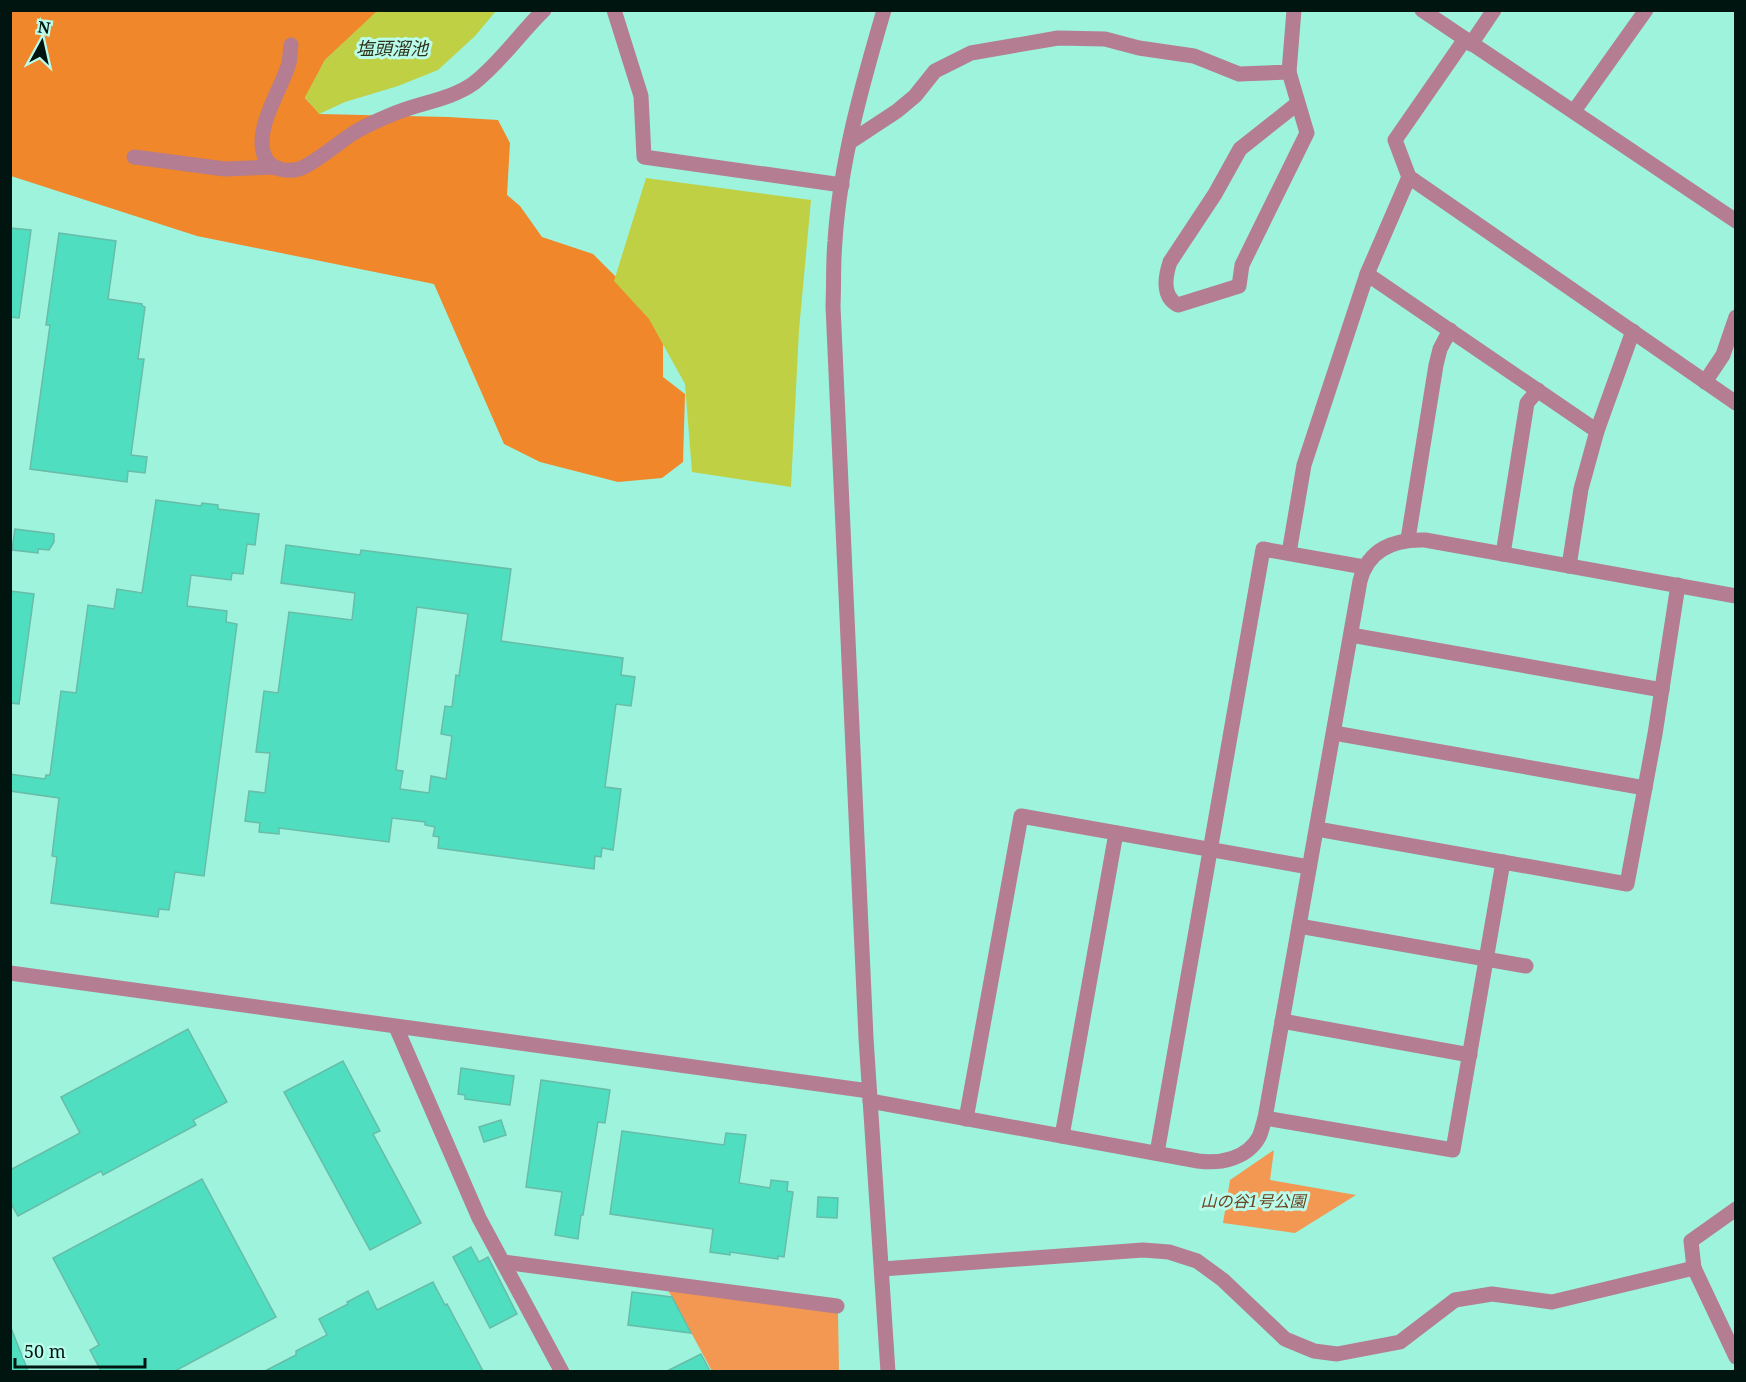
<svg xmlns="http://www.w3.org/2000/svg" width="1746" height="1382" viewBox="0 0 1746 1382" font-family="'Noto Serif','Noto Sans JP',serif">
	<rect width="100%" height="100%" fill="#9ef3dd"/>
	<g fill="#f29852">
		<path d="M1274,1150l-4,30 86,15 -61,38 -72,-10 7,-43z"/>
		<path d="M668,1290l170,22 1,59h-127z"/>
	</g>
	<path fill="#f0872a" d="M11,11h367l-53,49 -20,38 15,16 128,3 50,3 12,23 -3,52 13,11 22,31 51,17 44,44 26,39v40l22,17 -2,68 -21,16 -44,4 -78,-20 -36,-18 -70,-160 -237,-48 -186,-60z"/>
	<g fill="#bfd044">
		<path d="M378,10l118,1 -21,25 -37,34 -40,16 -53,16 -26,12 -14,-17 20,-37z"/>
		<path d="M646,178l165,22 -12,130 -8,157 -99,-15 -7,-88 -36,-65 -35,-38z"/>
	</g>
	<g fill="#4fdec0" stroke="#68bca8" stroke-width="1.5" fill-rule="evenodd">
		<path d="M10,228l21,2 -12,88 -9,-1z"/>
		<path d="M59,233l57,8 -8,58 34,5v2l3,1 -7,52h6l-13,96 16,2 -2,16 -17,-2 -1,11 -97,-13 20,-144h-4z"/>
		<path d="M156,500l45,6 1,-3 16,2v4l41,5 -4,31 -8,-1 -4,30 -11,-1 -1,7 -40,-5 -4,31 40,5 -1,11 11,2 -33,252 -29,-4 -6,38 -10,-1 -1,8 -107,-14 6,-46 -5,-1 7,-58 -49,-7v-17l35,5 1,-4h4l11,-84 15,2 12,-88 26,4 3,-20 25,4z"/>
		<path d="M15,529l39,5v8l-5,8 -11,-1v4l-26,-3z"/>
		<path d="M286,545l74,10 1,-5 150,19 -10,72 122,17 -2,17 14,2 -4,29 -15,-2 -11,83 16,2 -8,61 -11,-2 -1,9 -6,-1 -1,13 -156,-21 1,-11 -6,-1 2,-9 -10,-2v-3l-33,-4 -3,24 -110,-14v6l-20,-2 1,-9 -15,-2 4,-30 16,2 5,-40 -14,-1 8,-61 14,2 11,-81 63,8 3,-27 -74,-10zM417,607l51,7 -9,62 -3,-1 -4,32 -7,-1 -4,28 11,2 -6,43 -15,-3 -2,17 -29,-4 3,-18 -7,-1z"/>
		<path d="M10,591l24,3 -15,110 -9,-1z"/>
		<path d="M188,1029l39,73 -34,18 3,5 -93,50 -2,-4 -83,45 -8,-14v-32l70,-37 -19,-36z"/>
		<path d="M343,1061l37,70 -7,3 48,89 -51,27 -86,-158z"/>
		<path d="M461,1068l53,8 -4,29 -45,-6v-4l-7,-1z"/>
		<path d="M541,1080l69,10 -5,33 -7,-1 -15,93h-2l-3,24 -23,-4 7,-43 -36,-5z"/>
		<path d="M501,1120l5,15 -22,7 -5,-15z"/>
		<path d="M622,1131l102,14 2,-12 20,2 -7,48 31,5 1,-8 17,2 -1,9 6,1 -9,65 -6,-1v3l-48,-7v3l-20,-3 3,-23 -103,-15z"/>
		<path d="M202,1179l74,138 -101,54h-74l-11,-21 9,-5 -46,-87z"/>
		<path d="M818,1197l20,1 -1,20 -20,-1z"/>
		<path d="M471,1247l8,15 9,-5 29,57 -27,14 -37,-71z"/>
		<path d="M433,1282l12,23 2,-1 36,67h-218l31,-16v-4l31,-16 -8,-16 29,-15 -1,-2 21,-11 9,19z"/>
		<path d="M632,1292l40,5 19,36 -63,-8z"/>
		<path d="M11,1328l17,43h-18z"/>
		<path d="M701,1354l9,17h-43z"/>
	</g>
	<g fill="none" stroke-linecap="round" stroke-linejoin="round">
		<g stroke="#b47d91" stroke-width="15">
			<path d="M614,10l27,86 3,61 198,28"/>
			<path d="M884,10c-22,75 -44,153 -49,231 -2,21 -1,43 -2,65l33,732 22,334"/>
			<path d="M1422,10l314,211"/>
			<path d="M1465,39l-70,101 14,37 327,226"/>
			<path d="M1471,44l23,-34"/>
			<path d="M291,45c-1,6 -1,13 -2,18 -7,26 -38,69 -23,96 6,11 22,13 33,10 15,-5 39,-26 53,-35 14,-9 31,-16 46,-22 25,-10 54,-13 76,-29 27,-21 46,-50 70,-73"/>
			<path d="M1289,72l18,61 -65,132 -3,21 -61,19c-16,-8 -13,-28 -8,-43l45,-68 25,-45 58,-46"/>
			<path d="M1574,111l72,-101"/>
			<path d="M850,142l47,-31 18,-15 20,-25 36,-18 87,-15 47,1 34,9 55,8 45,18 50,-2 5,-62"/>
			<path d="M134,157l91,12 49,-2"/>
			<path d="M1367,274l230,157"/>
			<path d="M1705,382l18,-27 13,-38"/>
			<path d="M1408,539l28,-174 4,-16 10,-19"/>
			<path d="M1289,553l15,-88 63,-191 42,-97"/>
			<path d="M1503,554l24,-151 11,-13"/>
			<path d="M1569,566l12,-77 16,-58 36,-100"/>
			<path d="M1351,635l311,55"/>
			<path d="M1334,733l311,55"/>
			<path d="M1317,829l310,55 28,-150 23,-149"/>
			<path d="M1299,926l227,40"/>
			<path d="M10,973l859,118"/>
			<path d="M1282,1021l188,34"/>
			<path d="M396,1027l83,191 83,154"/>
			<path d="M870,1101l328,60c22,3 49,-2 61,-24 3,-6 4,-13 6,-19l95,-537c8,-32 34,-42 65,-41l311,56"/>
			<path d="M1265,1118l188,32 50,-288"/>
			<path d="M966,1119l55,-303 288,51"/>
			<path d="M1062,1136l54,-303"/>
			<path d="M1157,1153l106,-604 101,18"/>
			<path d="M1736,1209l-45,32 3,27 42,89"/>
			<path d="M503,1262l334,44"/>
			<path d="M882,1269l261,-19 26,2 28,9 26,19 62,59 29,12 23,3 63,-12 55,-42 37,-6 60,8 142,-34"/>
		</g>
	</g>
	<g text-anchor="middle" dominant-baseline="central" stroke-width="6" stroke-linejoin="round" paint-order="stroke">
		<g font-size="16" font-style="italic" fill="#6d4221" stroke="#bafceb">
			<text x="1253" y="1201">山の谷1号公園</text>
		</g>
		<g font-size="18" font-style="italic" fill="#2e321b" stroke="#bafceb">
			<text x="392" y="48">塩頭溜池</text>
		</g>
	</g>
	<rect width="1746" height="1382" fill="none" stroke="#001510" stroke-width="24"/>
	<g transform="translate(42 42) rotate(8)" stroke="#bafceb" stroke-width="4.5" paint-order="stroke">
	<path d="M0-4.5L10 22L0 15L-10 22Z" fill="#001510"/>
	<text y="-9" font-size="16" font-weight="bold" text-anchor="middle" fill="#001510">N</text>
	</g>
	<path d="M15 1358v9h130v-9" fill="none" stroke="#001510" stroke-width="3"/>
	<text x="24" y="1358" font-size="18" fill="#001510" stroke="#bafceb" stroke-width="4.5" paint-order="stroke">50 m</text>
</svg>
